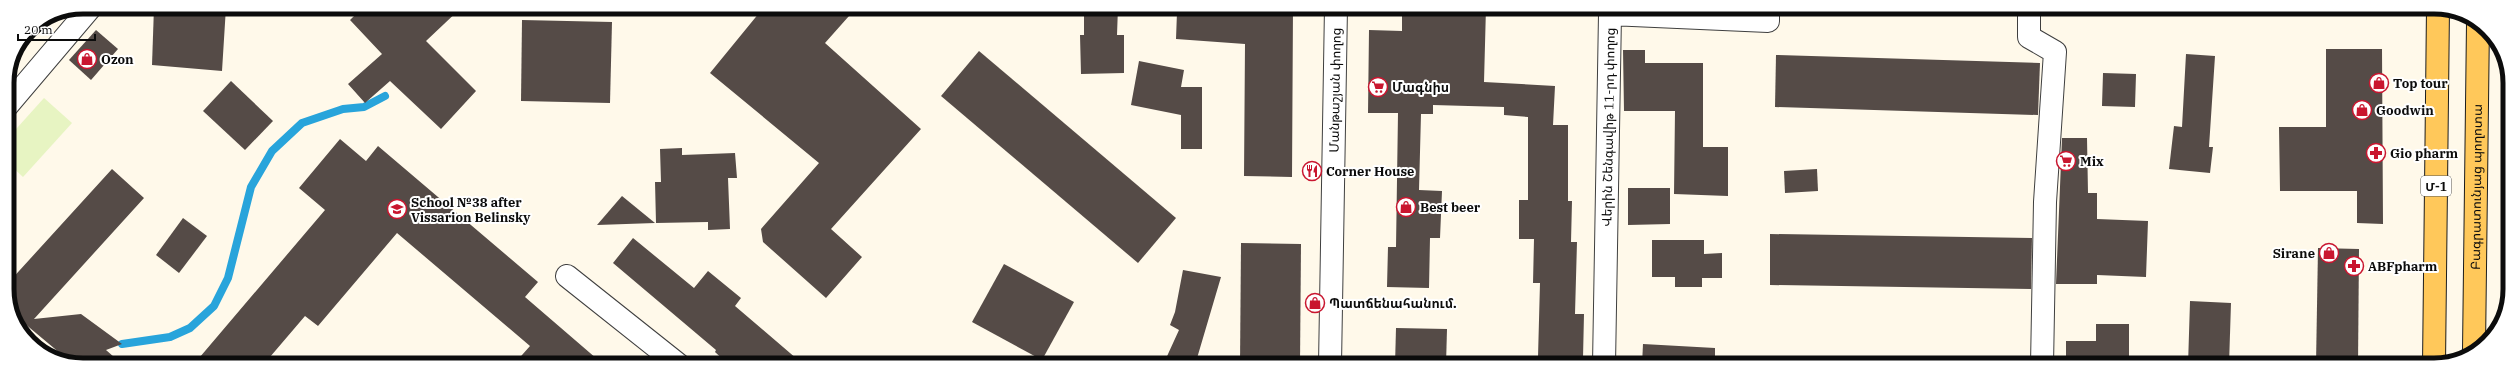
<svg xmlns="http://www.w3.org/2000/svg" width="2517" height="372" viewBox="0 0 2517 372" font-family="'IBM Plex Serif','Noto Sans Armenian',serif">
	<rect width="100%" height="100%" fill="#fff9ea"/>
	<path fill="#e7f4c2" d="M44,98l28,25 -49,54 -15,-14v-25z"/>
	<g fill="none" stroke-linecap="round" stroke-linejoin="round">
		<path stroke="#28a4db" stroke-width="8" d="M122,344l48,-7 20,-9 24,-22 14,-28 23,-91 21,-36 30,-28 41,-14 21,-2 21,-11"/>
	</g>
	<g fill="#554b47">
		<path d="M154,7h72l-4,64 -70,-6z"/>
		<path d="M363,7h99l-36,34 50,50 -35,38 -51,-48 -25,22 -17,-19 34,-30 -32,-34z"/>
		<path d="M764,7h93l-32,36 96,86 -90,100 31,28 -36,41 -63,-56 -2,-13 58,-66 -109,-90z"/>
		<path d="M1084,7h34l-1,28h7v38l-43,1 -1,-39h4z"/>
		<path d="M1245,7h48l-1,170 -48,-1 1,-132 -69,-5 1,-27 68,4z"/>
		<path d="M1402,7h84l-2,75 71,4 -2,39h15v76h4l-1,41h6l-2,72h9l-1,44 -45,-1 2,-74h-7l1,-44h-15v-39h9v-83l-24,-2v-8l-71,-2v9h-12l-2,76 23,1 -2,47h-10l-1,50 -42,-1 1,-40h8l2,-134h-30l1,-83 33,1z"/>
		<path d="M522,20l90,2 -2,81 -89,-2z"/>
		<path d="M96,30l22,19 -27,31 -22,-20z"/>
		<path d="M2326,49h56l1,175 -26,-1v-32h-77l-1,-64h47z"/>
		<path d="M1623,50h22v13h58v84h25v49l-54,-2 1,-83h-51z"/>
		<path d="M979,51l197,167 -38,45 -197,-167z"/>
		<path d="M2186,54l29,2 -6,91h4l-3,26 -41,-4 5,-43 8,1z"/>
		<path d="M1776,55l264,8 -2,52 -263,-8z"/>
		<path d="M1139,61l45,9 -3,17h21v62h-21v-34l-50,-10z"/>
		<path d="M2103,73l33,1 -1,33 -33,-1z"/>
		<path d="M231,81l42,40 -28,29 -42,-39z"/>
		<path d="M2062,138h25l1,55h9v26l51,2 -2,56 -49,-2v9h-41z"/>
		<path d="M340,139l26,22 12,-15 160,136 -13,15 79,68 -90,-1 16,-18 -133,-113 -79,93 -13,-10 -41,48h-70l131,-154 -26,-22z"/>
		<path d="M682,148v7l53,-2 2,25h-9l2,51 -22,1v-8l-52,1 -1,-41h6l-1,-33z"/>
		<path d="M112,169l32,29 -110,121 47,-5 41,30 -16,6 16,14h-49l-61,-51 -2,-4 -1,-27z"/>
		<path d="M1817,169l1,22 -33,2 -1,-22z"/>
		<path d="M1628,188h42v36l-42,1z"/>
		<path d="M622,196l33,27 -58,2z"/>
		<path d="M183,218l24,18 -28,37 -23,-18z"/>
		<path d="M1770,234l262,4 -1,51 -261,-4z"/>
		<path d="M633,238l61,50 14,-17 33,27 -6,8 69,59h-75l-14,-13 1,-2 -103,-87z"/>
		<path d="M1652,240h52v14l18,-1v25h-20v9h-27v-10h-23z"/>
		<path d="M1241,243l60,1 -1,121h-60z"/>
		<path d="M2318,248l41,1 -1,116h-42z"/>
		<path d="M1004,264l70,38 -32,58 -70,-38z"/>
		<path d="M1183,270l38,7 -26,88h-32l16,-35 -9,-5 5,-13z"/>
		<path d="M2190,301l41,2 -2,62h-41z"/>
		<path d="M2096,324h33v41h-63v-24h30z"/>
		<path d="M1396,328l51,1 -1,36h-51z"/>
		<path d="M1643,344l72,4v17h-73z"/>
	</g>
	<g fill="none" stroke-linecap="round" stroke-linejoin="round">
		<g stroke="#3f3f3f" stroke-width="24">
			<g id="minor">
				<path d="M2029,8v29l26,15 -10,150 -3,163"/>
				<path d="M7,106l84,-99"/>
				<path d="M567,276l112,89"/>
				<path id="s1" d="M1330,365l6,-358"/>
				<path id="s2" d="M1604,365l6,-351 158,7v-14"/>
			</g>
		</g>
		<g stroke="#1d1d1d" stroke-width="24">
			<g id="major">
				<path id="s3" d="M2474,350l4,-327"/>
				<path d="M2434,365l4,-357"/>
			</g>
		</g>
		<use href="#minor" stroke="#fff" stroke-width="22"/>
		<use href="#major" stroke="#ffc85a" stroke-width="22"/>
	</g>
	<defs>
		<g id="shop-ring" transform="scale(1)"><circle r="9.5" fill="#fff" stroke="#c9162f" stroke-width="1.5"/><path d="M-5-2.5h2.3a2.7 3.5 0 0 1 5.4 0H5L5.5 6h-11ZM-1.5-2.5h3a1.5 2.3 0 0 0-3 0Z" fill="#c9162f"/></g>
		<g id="supermarket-ring" transform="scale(1)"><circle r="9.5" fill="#fff" stroke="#c9162f" stroke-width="1.5"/><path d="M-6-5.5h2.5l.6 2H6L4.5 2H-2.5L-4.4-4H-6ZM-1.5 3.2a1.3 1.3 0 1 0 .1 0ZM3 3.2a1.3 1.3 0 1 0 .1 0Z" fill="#c9162f"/></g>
		<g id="pharmacy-ring" transform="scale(1)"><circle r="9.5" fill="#fff" stroke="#c9162f" stroke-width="1.5"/><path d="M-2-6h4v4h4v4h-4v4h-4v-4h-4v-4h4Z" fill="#c9162f"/></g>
		<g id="restaurant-ring" transform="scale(1)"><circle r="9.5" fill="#fff" stroke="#c9162f" stroke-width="1.5"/><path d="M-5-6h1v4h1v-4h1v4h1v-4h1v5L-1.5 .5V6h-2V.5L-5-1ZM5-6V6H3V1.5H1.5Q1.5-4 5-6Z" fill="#c9162f"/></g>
		<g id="school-ring" transform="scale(1)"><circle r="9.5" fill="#fff" stroke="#c9162f" stroke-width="1.5"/><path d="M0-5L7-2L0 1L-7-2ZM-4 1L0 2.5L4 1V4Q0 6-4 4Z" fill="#c9162f"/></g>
	</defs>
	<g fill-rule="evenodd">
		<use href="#shop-ring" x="87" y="59"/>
		<use href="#shop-ring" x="2379" y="83"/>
		<use href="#supermarket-ring" x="1378" y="87"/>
		<use href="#shop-ring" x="2362" y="110"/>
		<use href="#pharmacy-ring" x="2376" y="153"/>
		<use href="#supermarket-ring" x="2066" y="161"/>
		<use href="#restaurant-ring" x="1312" y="171"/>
		<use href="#shop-ring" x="1406" y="207"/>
		<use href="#school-ring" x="397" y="209"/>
		<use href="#shop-ring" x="2329" y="253"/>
		<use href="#pharmacy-ring" x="2354" y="266"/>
		<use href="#shop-ring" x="1315" y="303"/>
	</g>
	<g text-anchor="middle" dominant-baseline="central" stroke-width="4" stroke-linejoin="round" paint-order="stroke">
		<rect fill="#fff" stroke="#555" stroke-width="1" x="2421" y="176" width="30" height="20" rx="3"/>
		<g font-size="12" font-weight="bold" fill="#0c0c0c">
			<text x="2436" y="186">Մ-1</text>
		</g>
		<g font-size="13" font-weight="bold" fill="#0c0c0c" stroke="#fff" text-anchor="start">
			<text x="101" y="59">Ozon</text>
			<text x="2393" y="83">Top tour</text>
			<text x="1392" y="87">Մագնիս</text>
			<text x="2376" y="110">Goodwin</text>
			<text x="2390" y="153">Gio pharm</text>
			<text x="2080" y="161">Mix</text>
			<text x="1326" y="171">Corner House</text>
			<text x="411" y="202">School №38 after<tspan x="411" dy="15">Vissarion Belinsky</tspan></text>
			<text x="1420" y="207">Best beer</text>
			<text x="2315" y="253" text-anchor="end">Sirane</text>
			<text x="2368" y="266">ABFpharm</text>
			<text x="1329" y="303">Պատճենահանում.</text>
		</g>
		<g font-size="13" fill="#0c0c0c" stroke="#fff">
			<text stroke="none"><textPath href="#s1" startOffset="275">Մանթաշյան փողոց</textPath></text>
			<text stroke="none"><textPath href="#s2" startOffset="238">Վերին Շենգավիթ 11-րդ փողոց</textPath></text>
			<text stroke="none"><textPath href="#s3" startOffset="163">Բագրատունյաց պողոտա</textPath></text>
		</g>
	</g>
	<path d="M0 0H2517V372H0ZM83 14H2434A69 69 0 0 1 2503 83V289A69 69 0 0 1 2434 358H83A69 69 0 0 1 14 289V83A69 69 0 0 1 83 14Z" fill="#fff" fill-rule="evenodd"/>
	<path fill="none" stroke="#0c0c0c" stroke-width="5" d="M83 14H2434A69 69 0 0 1 2503 83V289A69 69 0 0 1 2434 358H83A69 69 0 0 1 14 289V83A69 69 0 0 1 83 14Z"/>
	<path d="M18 34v6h77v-6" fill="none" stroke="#0c0c0c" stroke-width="2"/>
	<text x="24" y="34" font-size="12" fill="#0c0c0c" stroke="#ffffff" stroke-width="3" paint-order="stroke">20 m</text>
</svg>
